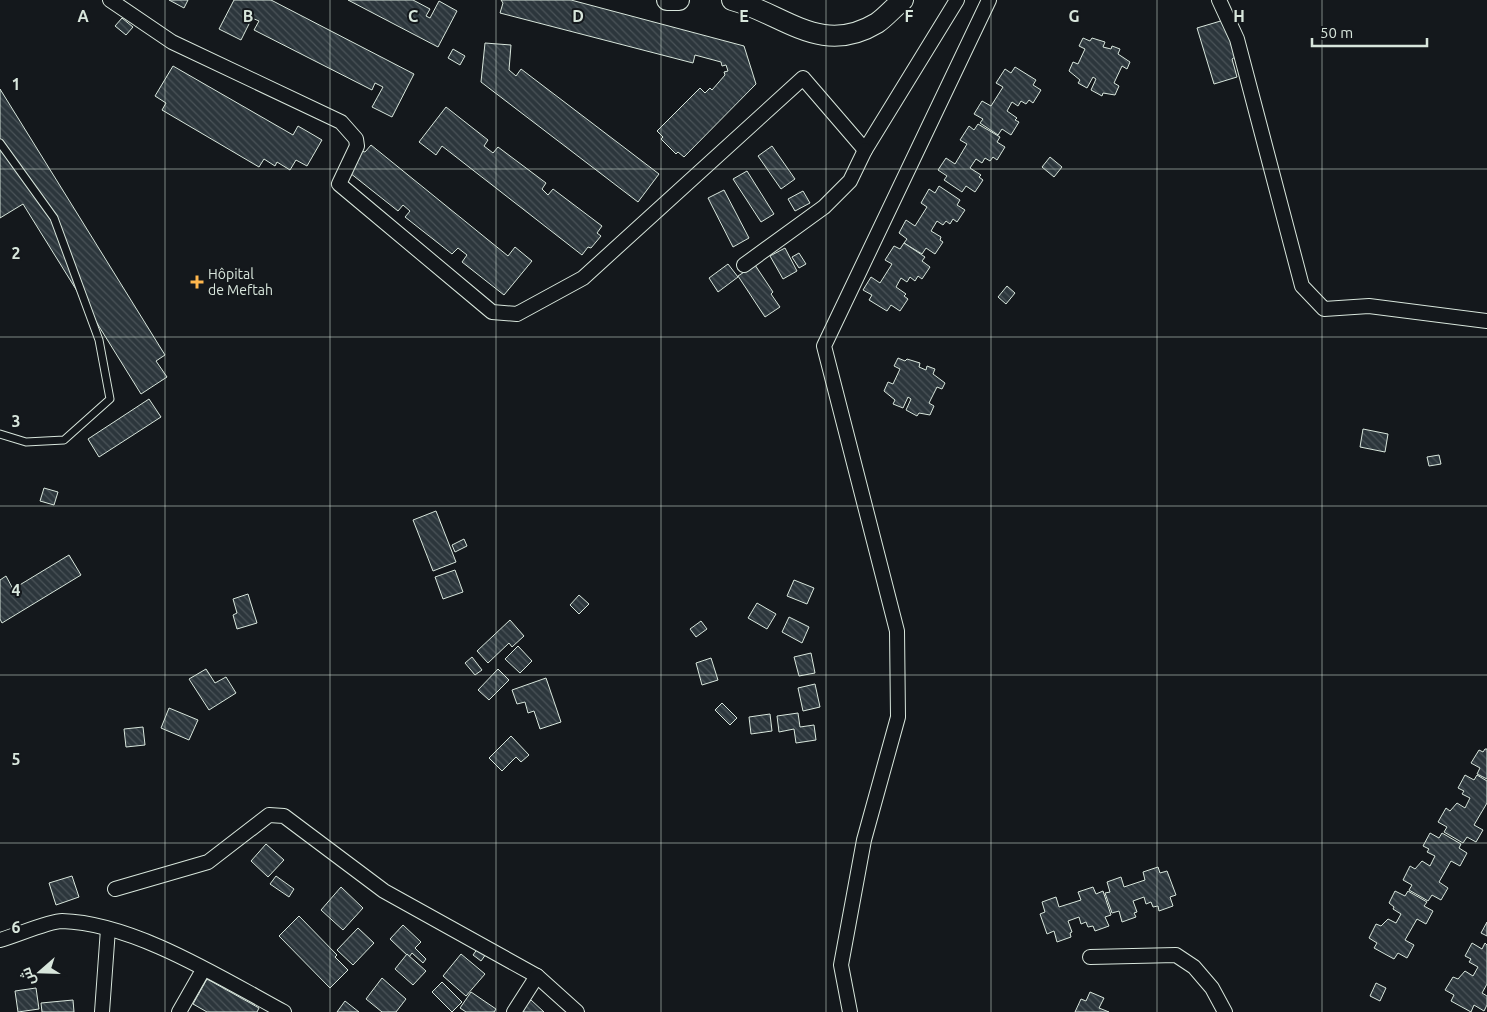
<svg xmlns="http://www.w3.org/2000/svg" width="1487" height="1012" viewBox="0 0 1487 1012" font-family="Ubuntu,Cairo,sans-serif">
	<defs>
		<pattern id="building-back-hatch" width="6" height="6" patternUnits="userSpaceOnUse" patternTransform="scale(1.25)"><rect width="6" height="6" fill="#2c363c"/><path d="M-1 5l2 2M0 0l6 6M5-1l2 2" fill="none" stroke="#4a5358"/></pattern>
	</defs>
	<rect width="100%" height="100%" fill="#14181c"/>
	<g fill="url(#building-back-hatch)" stroke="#d8e6dc">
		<path d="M169,0h19l-4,8z"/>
		<path d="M234,0h37l143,74 -22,43 -20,-10 11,-20 -8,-4 -3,7 -118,-60 5,-9 -7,-3 -11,22 -22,-11z"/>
		<path d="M348,0h65l17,9 -4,7 4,2 9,-17 18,10 -19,36z"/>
		<path d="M501,0h70l173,46 12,38 -72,73 -6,-5 -2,2 -15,-15 2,-2 -6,-6 43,-43 5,5 5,-5 2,2 13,-15 -1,-3 4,-1 -2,-6 -4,1 -1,-4 -26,-7 -2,8 -193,-50 3,-10z"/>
		<path d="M122,18l11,9 -7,8 -11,-9z"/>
		<path d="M1224,20l11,37 -3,2 5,18 -23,7 -17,-56z"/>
		<path d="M1083,38l7,3 2,-3 13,4 -2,5 8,2 1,-3 8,3 -2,5 12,8 -3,7 -5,-3 -8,17 5,3 -4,9 -12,-2 -1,3 -11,-6 5,-11 -3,-2 -6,11 -9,-5 2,-3 -11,-9 4,-9 5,2 7,-15 -6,-3z"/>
		<path d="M485,43l26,2 -2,25 7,6 5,-7 138,105 -21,28 -157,-120z"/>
		<path d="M453,49l12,7 -5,9 -12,-7z"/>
		<path d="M173,66l120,69 5,-9 24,14 -15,26 -11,-6 -6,10 -13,-8 -2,4 -11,-7 -5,8 -97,-57 4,-7 -11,-7z"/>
		<path d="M1015,67l21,13 -3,5 8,5 -8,13 -4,-3 -3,4 -5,-3 -3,5 -6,-4 -5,9 10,7 -2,2 4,2 -8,13 -9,-6 -4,6 -18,-12 3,-4 -9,-5 8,-13 9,5 12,-19 -7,-4 9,-14 6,4z"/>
		<path d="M0,89l165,266 -9,6 11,16 -26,17 -118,-190 -23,14z"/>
		<path d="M446,107l42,33 -4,6 9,7 5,-6 48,36 -4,6 6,6 5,-6 49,37 -5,7 4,3 -10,12 -3,-1 -6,8 -140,-109 -6,9 -17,-13z"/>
		<path d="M978,124l22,13 -3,5 8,5 -8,13 -4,-3 -3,4 -5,-3 -3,5 -6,-4 -6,9 11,7 -2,2 4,3 -8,12 -9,-6 -4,6 -18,-12 3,-4 -9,-6 8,-12 9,6 12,-20 -7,-4 9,-14 5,4z"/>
		<path d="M371,145l137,111 7,-9 17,14 -28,34 -42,-33 5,-7 -9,-7 -6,6 -47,-37 5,-6 -7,-6 -5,6 -48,-38 6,-7 -4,-3 9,-12 4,1z"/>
		<path d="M772,146l23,33 -14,10 -23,-33z"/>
		<path d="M1050,157l12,10 -8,10 -12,-10z"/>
		<path d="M747,171l27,43 -13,8 -28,-43z"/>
		<path d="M939,186l21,14 -3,5 8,5 -8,12 -4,-3 -3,5 -4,-3 -3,4 -6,-4 -6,10 10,6 -1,3 3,2 -8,12 -9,-6 -4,6 -18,-11 3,-4 -8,-6 7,-13 9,6 12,-19 -6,-4 8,-14 6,4z"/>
		<path d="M724,190l25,48 -16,9 -25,-49z"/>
		<path d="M803,191l7,12 -15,8 -7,-12z"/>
		<path d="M904,243l21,14 -3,4 8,6 -8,12 -4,-3 -3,5 -5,-4 -3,5 -6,-4 -5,9 10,7 -2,2 4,3 -8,12 -9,-6 -4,6 -18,-11 3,-5 -9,-5 8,-13 9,6 12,-19 -7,-4 9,-14 6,3z"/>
		<path d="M785,248l12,23 -14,8 -13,-23z"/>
		<path d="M799,253l7,11 -7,4 -7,-11z"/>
		<path d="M728,264l10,13 -20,15 -9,-14z"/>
		<path d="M755,265l18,27 -2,2 9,13 -15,10 -27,-41z"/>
		<path d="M1007,286l8,7 -9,11 -8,-7z"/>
		<path d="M898,358l7,3 2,-2 13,4 -1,4 7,3 1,-4 8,3 -2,5 12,9 -3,6 -5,-2 -8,16 5,3 -4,9 -11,-2 -2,3 -11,-6 5,-11 -3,-2 -5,11 -10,-4 2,-4 -11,-9 4,-9 5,2 7,-15 -6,-3z"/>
		<path d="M149,399l12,18 -62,40 -11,-18z"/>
		<path d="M1363,429l25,5 -3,18 -25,-5z"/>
		<path d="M1439,455l2,9 -12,2 -2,-9z"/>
		<path d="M44,488l14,4 -4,13 -14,-4z"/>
		<path d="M436,511l20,51 -23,9 -20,-51z"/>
		<path d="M464,539l3,7 -12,6 -3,-7z"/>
		<path d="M69,555l12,20 -79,48 -2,-4v-39l6,-4 7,13z"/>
		<path d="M455,570l8,22 -20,7 -8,-22z"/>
		<path d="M794,580l20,8 -7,16 -20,-8z"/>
		<path d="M248,594l9,29 -20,6 -4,-14 4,-2 -4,-14z"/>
		<path d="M579,595l10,9 -10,10 -9,-9z"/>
		<path d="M757,603l19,11 -9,15 -19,-11z"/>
		<path d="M789,617l20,10 -7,16 -20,-11z"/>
		<path d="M510,620l14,16 -12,11 -3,-4 -21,20 -11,-12z"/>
		<path d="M701,621l6,8 -11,8 -6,-8z"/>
		<path d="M518,646l14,15 -12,12 -15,-14z"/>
		<path d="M811,653l4,20 -16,3 -5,-19z"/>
		<path d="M472,657l10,13 -7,5 -10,-12z"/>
		<path d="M711,658l7,22 -16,5 -6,-22z"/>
		<path d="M206,669l9,14 11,-6 10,16 -27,17 -20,-31z"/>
		<path d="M498,669l11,11 -20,20 -11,-10z"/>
		<path d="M546,678l15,44 -21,7 -6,-18 -6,2 -3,-11 -8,2 -5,-14z"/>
		<path d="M815,684l5,23 -17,4 -5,-23z"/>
		<path d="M722,703l15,15 -7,7 -15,-15z"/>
		<path d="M169,708l29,12 -9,20 -28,-12z"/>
		<path d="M798,713l2,14 14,-2 2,15 -20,3 -2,-14 -15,3 -2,-16z"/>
		<path d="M770,714l2,17 -21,3 -2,-17z"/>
		<path d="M143,727l2,18 -19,2 -2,-18z"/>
		<path d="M511,736l18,19 -8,7 -5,-5 -14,14 -13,-13z"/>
		<path d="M1485,749h2v30l-10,-5 3,-6 -9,-5 8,-13 4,2z"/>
		<path d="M1465,775l9,5 3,-5 10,6v22l-13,22 9,5 -7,12 -9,-5 -4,6 -19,-11 3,-5 -9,-5 8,-14 4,3 7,-8 8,5 5,-10 -8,-4 2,-3 -6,-3z"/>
		<path d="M1430,833l9,5 3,-5 19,11 -2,4 8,5 -7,13 -9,-5 -12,21 9,6 -7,12 -9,-5 -4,6 -19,-11 3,-5 -9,-5 7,-14 5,3 7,-8 8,5 5,-10 -8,-4 2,-3 -6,-3z"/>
		<path d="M266,844l18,16 -16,17 -17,-16z"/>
		<path d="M1158,867l2,6 7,-2 9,24 -6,2 3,9 -14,5 -1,-5 -5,1 -2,-5 -5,2 -2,-7 -11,4 4,11 -3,1 2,4 -14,5 -3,-11 -7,2 -7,-20 5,-1 -3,-10 14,-5 3,10 21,-7 -2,-8z"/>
		<path d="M72,876l7,21 -23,8 -7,-22z"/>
		<path d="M276,876l18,13 -5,8 -19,-13z"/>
		<path d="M341,887l22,21 -20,22 -22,-20z"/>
		<path d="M1093,887l3,7 7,-3 8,24 -6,2 4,9 -14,5 -2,-5 -5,1 -2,-5 -5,2 -2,-7 -11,4 4,11 -2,1 1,4 -14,5 -3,-11 -7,3 -7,-20 5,-2 -3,-10 14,-5 3,10 22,-7 -3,-8z"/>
		<path d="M1395,891l10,5 3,-5 19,11 -3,4 9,5 -7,13 -9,-5 -12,21 9,5 -7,13 -9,-5 -4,6 -20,-11 3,-5 -8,-5 7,-14 5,2 7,-7 8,4 5,-9 -8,-5 1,-2 -5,-4z"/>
		<path d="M299,916l38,39 -2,2 13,13 -18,18 -51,-52z"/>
		<path d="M1487,922v14l-6,-3z"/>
		<path d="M403,925l18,17 -6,6 11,11 -3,4 -11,-10 -3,4 -19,-18z"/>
		<path d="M358,928l16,15 -21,22 -16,-15z"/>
		<path d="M1472,943l10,6 3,-6 2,2v39l-5,9 5,3v9l-3,6 -10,-6 -3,7 -20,-11 3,-6 -9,-5 8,-13 5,2 7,-8 8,5 5,-9 -9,-5 2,-3 -6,-3z"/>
		<path d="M478,948l8,6 -5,7 -8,-6z"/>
		<path d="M407,954l19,17 -13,14 -18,-16z"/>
		<path d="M461,954l24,20 -19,22 -23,-20z"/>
		<path d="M382,978l24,21 -10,13h-14l-16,-13z"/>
		<path d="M207,979l52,29 -2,4h-50l-14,-8z"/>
		<path d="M442,982l20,20 -10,10 -20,-20z"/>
		<path d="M1376,983l10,5 -6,13 -10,-5z"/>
		<path d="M36,988l3,21 -21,3 -3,-21z"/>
		<path d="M471,992l25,17 -2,3h-28l-6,-4z"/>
		<path d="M1090,992l14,6 -5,10 10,4h-34l6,-13 5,2z"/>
		<path d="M73,1000l1,12h-32l-1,-9z"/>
		<path d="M531,1000l13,12h-24z"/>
		<path d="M345,1001l14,11h-22z"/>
	</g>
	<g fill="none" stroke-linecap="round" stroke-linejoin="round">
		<g stroke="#d8e6dc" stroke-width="9">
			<path id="lane" d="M0,143l54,75 45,122 11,59 -46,41 -38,2 -26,-8"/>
		</g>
		<g stroke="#d8e6dc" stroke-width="16">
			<g id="street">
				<path d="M110,0l62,42 169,80 15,17 1,7 -18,38 153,128 25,2 66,-36 220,-200 62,72 92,-150"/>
				<path d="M1219,0l18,39 65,247 22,23 45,-3 118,15"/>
				<path d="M744,265l80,-58 26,-26 15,-31"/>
				<path d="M115,889l93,-27 61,-47 15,1 100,75 153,85 40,36"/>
				<path d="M0,940c15,-4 49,-19 62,-19 72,2 159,57 222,91"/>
				<path d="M1090,957l86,-2 18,12 18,21 13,24"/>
				<path d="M102,1012l6,-83"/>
				<path d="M179,1012l24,-42"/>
				<path d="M514,1012l23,-36"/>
				<path d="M850,1012l-9,-47 23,-125 34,-123 -1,-86 -73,-285 165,-346"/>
			</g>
		</g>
		<g stroke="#d8e6dc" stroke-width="22">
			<g id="secondary">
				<path d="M667,0h12"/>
				<path d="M732,0c52,14 89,57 145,23 9,-6 17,-16 26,-23"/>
			</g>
		</g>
		<use href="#lane" stroke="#14181c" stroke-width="7"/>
		<use href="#street" stroke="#14181c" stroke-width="14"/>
		<use href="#secondary" stroke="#14181c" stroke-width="20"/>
	</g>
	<path fill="none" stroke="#d8e6dc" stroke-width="1" stroke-opacity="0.55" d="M165,0v1012M330,0v1012M496,0v1012M661,0v1012M826,0v1012M991,0v1012M1157,0v1012M1322,0v1012M0,169h1487M0,337h1487M0,506h1487M0,675h1487M0,843h1487"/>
	<path fill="#ffb74d" stroke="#14181c" stroke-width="2" d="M194.5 274.5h5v5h5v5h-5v5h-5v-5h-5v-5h5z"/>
	<g text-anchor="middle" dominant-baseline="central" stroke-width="4" stroke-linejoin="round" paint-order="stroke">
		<g font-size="14" fill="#d8e6dc" stroke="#14181c" text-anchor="start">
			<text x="208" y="274">Hôpital<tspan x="208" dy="16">de Meftah</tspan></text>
		</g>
	</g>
	<g font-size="16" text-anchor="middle" font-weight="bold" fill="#d8e6dc" stroke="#14181c" stroke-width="4" stroke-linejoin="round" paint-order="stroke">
		<text x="83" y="22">A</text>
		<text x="248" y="22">B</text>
		<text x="413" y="22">C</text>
		<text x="578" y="22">D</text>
		<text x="744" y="22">E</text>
		<text x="909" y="22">F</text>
		<text x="1074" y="22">G</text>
		<text x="1239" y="22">H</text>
		<text x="16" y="90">1</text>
		<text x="16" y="259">2</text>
		<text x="16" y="427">3</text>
		<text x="16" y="596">4</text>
		<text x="16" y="765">5</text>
		<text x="16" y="933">6</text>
	</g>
	<g transform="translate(40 972) rotate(250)" stroke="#14181c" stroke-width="4" paint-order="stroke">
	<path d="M0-4L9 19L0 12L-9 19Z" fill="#d8e6dc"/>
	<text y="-8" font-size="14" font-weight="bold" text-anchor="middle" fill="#d8e6dc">ش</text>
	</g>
	<path d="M1312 38v8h115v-8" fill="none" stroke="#d8e6dc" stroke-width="2.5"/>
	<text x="1320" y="38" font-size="15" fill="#d8e6dc" stroke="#14181c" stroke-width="4" paint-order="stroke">50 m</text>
</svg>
